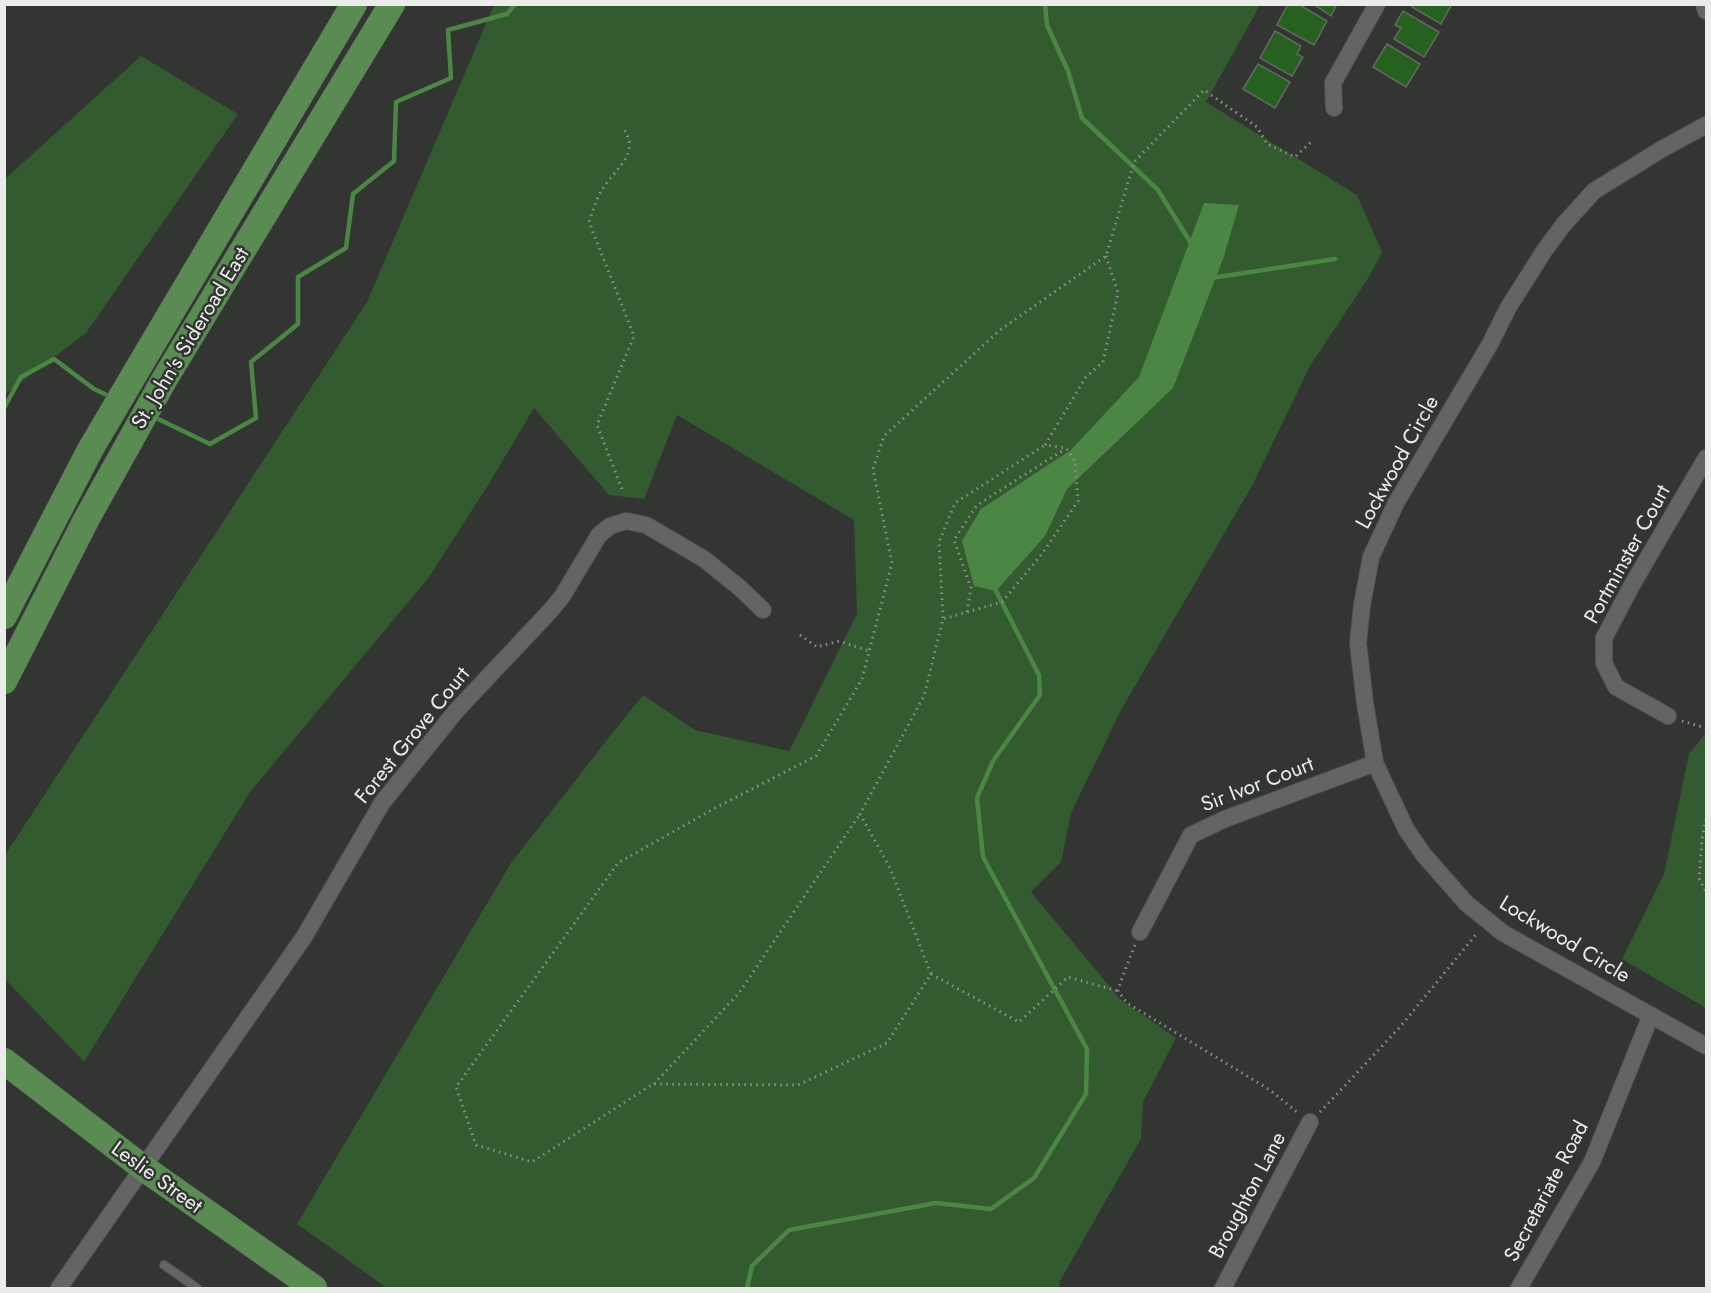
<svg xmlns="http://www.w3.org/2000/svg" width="1711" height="1293" viewBox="0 0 1711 1293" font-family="Jost,sans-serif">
	<rect width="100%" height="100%" fill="#323532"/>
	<g fill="#335b2f">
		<path d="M494,5h766l-54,97 151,93 25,57 -13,25 -59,89 -57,118 -132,226 -50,103 -10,49 -30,30 90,108 55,38 -33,64 -2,37 -81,142 -1,7h-672l-90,-64 214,-361 99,-127 33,-41 52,35 94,21 68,-137 -3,-94 -177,-105 -33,84 -35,-4 -75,-87 -44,74 -61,95 -179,215 -166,270 -79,-83v-124l362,-553z"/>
		<path d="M141,56l97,58 -152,219 -81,61v-215z"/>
		<path d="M1706,733v275l-84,-49 42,-85 25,-120z"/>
	</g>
	<path fill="#4c8645" d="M1204,203l35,2 -16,54 -50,129 -106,101 -22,47 -49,55 -22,-5 -12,-45 19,-32 90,-59 68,-73z"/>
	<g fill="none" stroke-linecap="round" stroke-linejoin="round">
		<g stroke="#4c8645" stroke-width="4.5">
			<path d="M1045,4l2,21 21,46 14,47 76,72 34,55"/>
			<path d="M1211,278l124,-19"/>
			<path d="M4,408l17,-31 33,-18 40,30 17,8"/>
			<path d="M154,417l56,27 46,-26 -5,-56 47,-38v-47l48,-29 7,-54 41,-33 2,-59 55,-24 -3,-48 59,-16 8,-10"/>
			<path d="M747,1288l5,-22 37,-36 147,-27 55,6 43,-31 52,-84 1,-45 -104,-192 -6,-59 16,-37 47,-66 -1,-20 -43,-84"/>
		</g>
	</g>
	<g fill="#276120" stroke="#656865" stroke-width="1.5">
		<path d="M1288,4h10l29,17 -13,24 -37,-20z"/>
		<path d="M1313,4h24l-6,12z"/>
		<path d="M1413,4h39l-11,20 -29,-17z"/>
		<path d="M1403,11l36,21 -15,25 -30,-18 7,-11 -6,-3z"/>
		<path d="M1275,31l26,15 -4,8 6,3 -11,19 -32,-18z"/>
		<path d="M1387,44l33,20 -14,23 -33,-20z"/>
		<path d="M1258,64l32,18 -15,26 -32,-19z"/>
	</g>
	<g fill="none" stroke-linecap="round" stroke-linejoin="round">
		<g stroke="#505350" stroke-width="10">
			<path id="lane" d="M164,1265l33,23"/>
		</g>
		<g stroke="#505350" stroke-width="18">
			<g id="street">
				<path d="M1704,4l2,7"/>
				<path d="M1334,108l-1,-25 44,-79"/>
				<path d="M1706,125l-44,24 -68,42 -30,33 -20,27 -36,57 -18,36 -94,159 -25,54 -9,48 -4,38 7,60 10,60 31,66 17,25 43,49 37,30 203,113"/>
				<path d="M1668,716l-52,-29 -12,-24v-25l28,-53 74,-127"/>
				<path d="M1140,932l51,-97 34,-16 150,-56"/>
				<path d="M59,1288l245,-351 78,-134 74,-92 96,-102 11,-14 36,-60 11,-9 16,-5 20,4 58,34 36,29 23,22"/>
				<path d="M1223,1288l87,-166"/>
				<path d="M1519,1288l73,-126 59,-147"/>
			</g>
		</g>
		<g stroke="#505350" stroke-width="27">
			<g id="primary">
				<path d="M4,616l86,-166 47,-80 217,-366"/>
				<path d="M4,681l82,-161 78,-140 228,-376"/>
				<path d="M4,1061l138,106 172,121"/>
			</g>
		</g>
		<g stroke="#8d8f8d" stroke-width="3" stroke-dasharray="1.5 4.5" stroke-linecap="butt">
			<path d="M1106,256l12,37 -15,69 -17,15 -41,68 21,3 9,13 3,40 -36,53 -40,48 -59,17 -19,77 -64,118 30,54 41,106 -44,69 -89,42 -145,-1 -121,78 -56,-17 -20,-58 162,-224 97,-55 101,-52 46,-77 30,-116 -19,-94 11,-33 116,-106 106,-74 28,-94 70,-72 53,37 10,17 28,13 17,-16"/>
			<path d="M622,489l-25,-64 37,-89 -45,-114c4,-11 7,-23 13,-32 12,-21 40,-36 21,-62"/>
			<path d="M967,612l4,-24 -17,-48 23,-35 88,-56"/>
			<path d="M943,618l-4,-76 16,-39 90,-58"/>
			<path d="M800,635l17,12 22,-6 30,10"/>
			<path d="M1682,721l24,7"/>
			<path d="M1706,819l-4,20 -3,39 7,14"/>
			<path d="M1135,945l-13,33 -4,13 9,12 143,87 27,22"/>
			<path d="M931,974l88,48 49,-45 50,14"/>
			<path d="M654,1084l85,-91 121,-179"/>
			<path d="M1320,1112l80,-85 78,-95"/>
		</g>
		<use href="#lane" stroke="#626562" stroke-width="8"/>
		<use href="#street" stroke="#626562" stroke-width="16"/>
		<use href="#primary" stroke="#598b53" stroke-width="26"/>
	</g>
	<g text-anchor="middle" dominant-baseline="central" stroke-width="5" stroke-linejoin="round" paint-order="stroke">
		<g font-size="21" fill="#eaecea" stroke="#323532">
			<text transform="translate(190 338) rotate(-59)">St. John's Sideroad East</text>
			<text transform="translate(1397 462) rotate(-61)">Lockwood Circle</text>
			<text transform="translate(1627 554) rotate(-61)">Portminster Court</text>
			<text transform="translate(412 735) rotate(-51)">Forest Grove Court</text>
			<text transform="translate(1257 784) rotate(-21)">Sir Ivor Court</text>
			<text transform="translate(1565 939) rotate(31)">Lockwood Circle</text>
			<text transform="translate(157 1177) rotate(36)">Leslie Street</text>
			<text transform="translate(1546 1191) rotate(-62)">Secretariate Road</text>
			<text transform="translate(1247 1195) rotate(-62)">Broughton Lane</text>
		</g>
	</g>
	<rect width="1711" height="1293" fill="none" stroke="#eaecea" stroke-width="12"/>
</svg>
